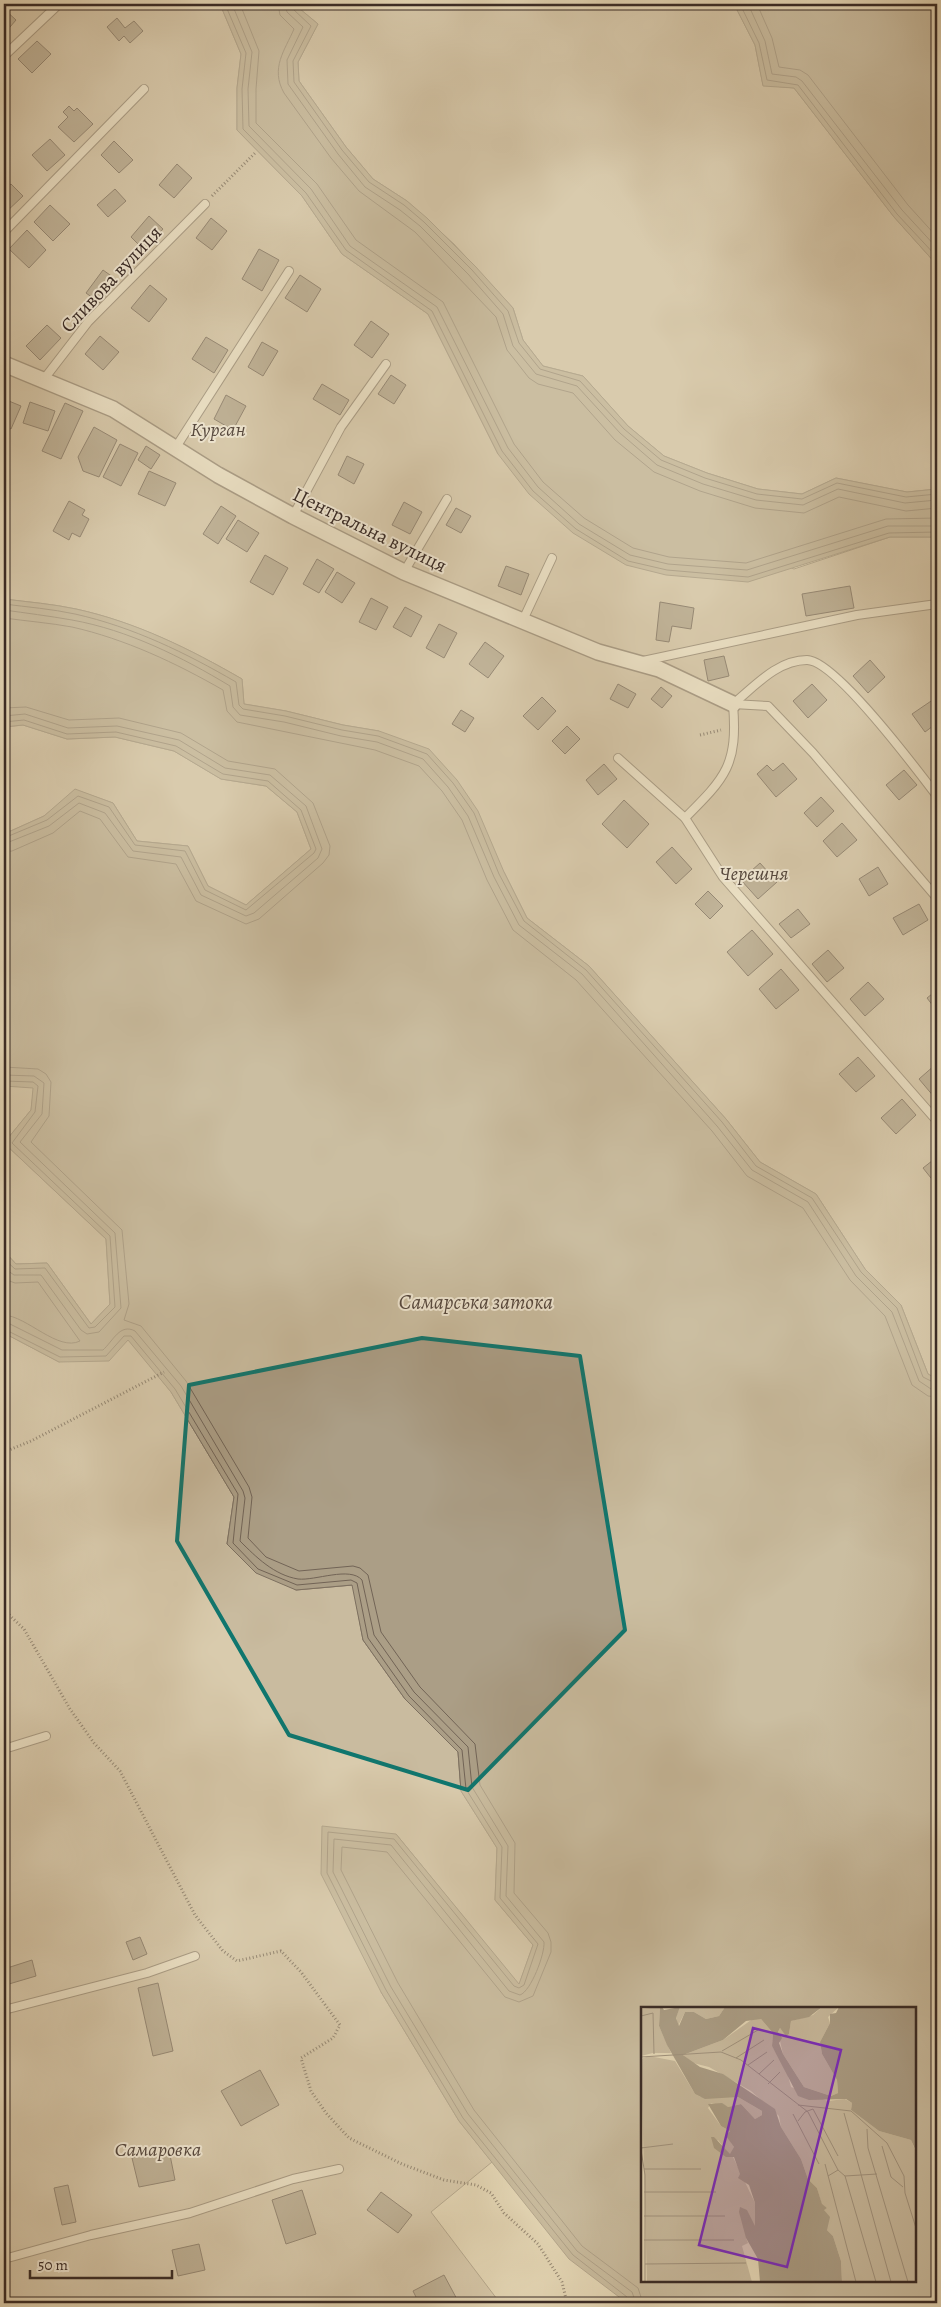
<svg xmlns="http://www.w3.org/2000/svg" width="941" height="2307" viewBox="0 0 941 2307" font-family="Alegreya,serif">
	<rect width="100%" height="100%" fill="#e6d9b8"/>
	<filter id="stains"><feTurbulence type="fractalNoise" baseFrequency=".004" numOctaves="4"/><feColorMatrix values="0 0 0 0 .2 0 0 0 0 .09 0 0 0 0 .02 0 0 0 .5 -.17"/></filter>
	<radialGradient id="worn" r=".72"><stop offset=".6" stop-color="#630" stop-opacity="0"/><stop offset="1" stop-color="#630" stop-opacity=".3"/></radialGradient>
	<g fill="#c9bb9f" stroke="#817362">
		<path d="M4,4h216l21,50 -4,34v42l65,66 40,58 86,60 70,140 296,115 96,-32h47v842l-9,-5 -27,-69 -36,-36 -49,-75 -56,-32 -34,-43 -137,-153 -62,-48 -23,-46 -125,-141 -36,-6 -57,-14 -42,-7 -2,-25c-52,-30 -107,-57 -166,-70 -23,-5 -48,-7 -72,-10z"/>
		<path d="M294,4h440l21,41 8,40 31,3 100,129 43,48v224l-30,3 -71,-14 -34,16 -44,-5 -51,-16 -43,-17 -36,-30 -45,-50 -40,-10 -20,-26 -10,-32 -59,-64 -47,-43 -34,-22 -27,-32 -47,-66 -1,-19 20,-38z"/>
		<path d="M23,725l44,14 48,-2 59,14 47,28 45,7 31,26 14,37 -65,56 -38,-19 -20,-40 -51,-5 -24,-38 -37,-13 -32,26 -40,18v-107z"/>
		<path d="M4,1086l30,1 -3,23 -27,33 102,96 4,65 -19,20 -44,-61 -31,1 -12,-13z"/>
		<path d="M4,1333l55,29 69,-23 43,53 63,105 -7,47 69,46 57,-5 10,55 42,59 53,53 3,39 36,57 -2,52 38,45 -14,40 -123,-151 -15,158 78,129 33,41 -61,50 69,91h-496z"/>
	</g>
	<g fill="#ab9e86" stroke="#7d7060" fill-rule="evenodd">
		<path d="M220,4h74l24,20 -20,38 1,19 47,66 27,32 34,22 20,17 49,49 37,41 10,32 20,26 40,10 45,50 36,30 43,17 51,16 44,5 34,-16 71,14 30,-3v48h-47l-142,45 -82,-7 -40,-10 -53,-32 -44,-39 -31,-40 -70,-140 -86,-60 -40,-58 -65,-66v-42l4,-34z"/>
		<path d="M734,4h203v261l-43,-48 -100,-129 -31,-2 -8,-41z"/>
		<path d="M4,599c24,3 49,5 72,10 60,13 114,40 166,70l2,25 42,7 57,14 36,6 50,18 28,31 21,31 26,61 23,46 62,48 137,153 34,43 56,32 49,75 36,36 27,69 9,5v924h-310l-58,-44 -110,-138 -78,-129 -60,-118 1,-48 74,8 123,150 14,-39 -38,-45 2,-52 -36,-57 -3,-39 -53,-53 -42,-59 -11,-55 -56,5 -40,-17 -29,-29 7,-47 -63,-105 -43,-52 -19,21 -50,1 -55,-29v-82l12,13 31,-1 44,61 19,-20 -4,-65 -102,-96 27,-33 2,-22 -29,-2v-252l40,-18 31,-27 38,14 24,38 51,5 20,40 38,19 65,-56 -14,-37 -31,-26 -45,-7 -47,-28 -59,-14 -48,2 -44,-14 -19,2zM642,2008h273v273h-273z"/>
	</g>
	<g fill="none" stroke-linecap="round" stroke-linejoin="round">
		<g stroke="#726456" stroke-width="1">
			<path d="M225,4l21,49 -4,36 1,40 63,64 40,57 86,61 70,140 31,40 43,38 52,32 39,9 81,7 141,-44 48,-1"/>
			<path d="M232,4l20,48 -4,37 1,37 62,63 39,57 87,61 71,141 30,39 41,37 51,31 38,9 79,6 141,-44h49"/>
			<path d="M240,4l19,47 -3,38v34l61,61 39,56 87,62 71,142 29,38 41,36 49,30 36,9 77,6 140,-44 51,-1"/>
			<path d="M278,4l2,11 14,14c-9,21 -24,39 -10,64l47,65 28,33 56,41 81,85 11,33 22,28 9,6 35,9 42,47 39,32 46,19 55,17 49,5 35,-16 67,14 31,-3"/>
			<path d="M285,4l2,8 16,15 -16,33 1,24 50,70 27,33 35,23 20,16 48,48 35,40 10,32 23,28 41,12 43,47 37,32 46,19 53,16 47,5 35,-16 67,14 32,-3"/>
			<path d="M291,4l2,5 18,17 -18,35 1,21 48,68 27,32 35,23 20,17 48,48 36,41 11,32 21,26 40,12 44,48 37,31 44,18 52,16 45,5 35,-16 69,14 31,-3"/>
			<path d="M740,4l19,39 8,37 31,5 99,129 40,43"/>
			<path d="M748,4l17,37 7,33 24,3 6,4 100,129 35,38"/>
			<path d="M757,4l15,34 7,29 21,3 8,5 100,130 29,32"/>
			<path d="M4,604c23,3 48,5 71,10 58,13 111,39 161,68l3,23 4,4 42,7 57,14 36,6 49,18 26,29 21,30 25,61 25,47 62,49 136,152 34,44 56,32 49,74 36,36 26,69 14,7"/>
			<path d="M4,610c22,3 45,6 68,10 56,10 110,37 158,66l3,21 7,8 44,7 57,14 36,6 46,17 25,28 20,29 26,61 25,48 63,49 135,152 35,44 56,32 48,74 36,36 27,69 12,8 6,1"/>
			<path d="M4,618c22,3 46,5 68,9 53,12 104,36 151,63l4,21 10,11 138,28 44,16 23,25 20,29 25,60 26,50 63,50 136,151 35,45 56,32 47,72 35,36 27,69 16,11 9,1"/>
			<path d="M4,708l22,-1 43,13 50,-2 62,15 47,28 47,8 38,34 17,43 -1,9 -6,8 -64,56 -13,5 -50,-23 -20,-37 -48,-7 -28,-38 -20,-8 -27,22 -41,18 -8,1"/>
			<path d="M4,716l21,-2 43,14 49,-2 62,14 46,28 45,7 36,31 16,43 -4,9 -64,55 -8,3 -45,-21 -20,-38 -48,-6 -28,-38 -26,-10 -30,23 -45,18"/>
			<path d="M4,722l20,-2 43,14 49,-2 60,14 47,28 45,7 33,29 15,39 -2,4 -68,57 -41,-20 -20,-39 -50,-6 -26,-38 -31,-11 -31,24 -43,18"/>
			<path d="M4,1067l34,2 8,5 5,8 -2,34 -18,26 91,88 7,74 -5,16 17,6 45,55 63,106 3,10 -4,41 18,19 33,14 54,-5 7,2 8,7 13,57 39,55 55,57 5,41 35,58 -1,50 34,40 3,9v10l-18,44 -14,6 -14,-5 -118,-145 -45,-5 -1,23 57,113 76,127 108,136 56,42 5,15"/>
			<path d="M4,1075l30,1 10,7 -2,31 -22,28 95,91 6,75 -22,24 -12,2 -6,-4 -40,-55h-27l-10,-7"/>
			<path d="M4,1081l29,1 5,4 -3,26 -23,31 98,93 5,71 -20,20 -6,1 -44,-60 -30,1 -11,-10"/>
			<path d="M4,1279l11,4 23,-1 42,59c-22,11 -53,-25 -76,-26"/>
			<path d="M4,1323l6,1 52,26h41c10,-9 17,-27 32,-19l46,55 62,105 2,7 -5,43c16,16 34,34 58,38 17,2 52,-13 64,1l12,55 40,57 54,55 4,40 36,59 -2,50 38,46c1,12 -13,49 -24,53l-11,-4 -118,-146 -57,-6 -1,33 58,115 77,127 109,137 55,41 4,11"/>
			<path d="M4,1329l56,28 46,-1 18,-20h7l44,53 63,105 -5,49 25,26 39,16 54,-5 6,3 11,55 41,58 53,54 4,39 36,58 -2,51 38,46 -14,41 -5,3 -5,-2 -120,-147 -66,-7 -1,41 59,117 77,128 110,137 54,42 3,6"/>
		</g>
	</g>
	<g fill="#938572" stroke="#392b26">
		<path d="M4,9l12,11 -12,14z"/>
		<path d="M117,18l8,10 9,-7 9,10 -13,12 -6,-7 -5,5 -12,-14z"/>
		<path d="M37,41l14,13 -19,19 -14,-14z"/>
		<path d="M69,106l5,5 3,-3 16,16 -19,18 -16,-15 10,-10 -5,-5z"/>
		<path d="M50,139l15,16 -18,16 -15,-16z"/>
		<path d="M114,141l19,19 -14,13 -18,-18z"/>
		<path d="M177,164l15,14 -18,20 -15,-13z"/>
		<path d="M11,184l12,12 -19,18v-24z"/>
		<path d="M115,189l11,12 -18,16 -11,-12z"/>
		<path d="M50,205l20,19 -17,17 -19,-19z"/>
		<path d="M149,216l14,13 -19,21 -13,-13z"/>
		<path d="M211,218l16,13 -15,19 -16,-12z"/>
		<path d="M27,230l19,20 -17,18 -20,-19z"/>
		<path d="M259,249l20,11 -17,31 -20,-12z"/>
		<path d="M103,270l14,10 -17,23 -14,-10z"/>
		<path d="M300,275l21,14 -14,23 -22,-14z"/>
		<path d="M150,285l17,14 -18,23 -18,-14z"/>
		<path d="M371,321l18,13 -17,24 -18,-13z"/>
		<path d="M47,325l14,13 -21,22 -14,-14z"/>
		<path d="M100,336l19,16 -16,18 -18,-16z"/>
		<path d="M206,337l22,13 -14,23 -22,-14z"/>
		<path d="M262,342l16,9 -15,25 -15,-9z"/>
		<path d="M391,375l15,10 -12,19 -16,-10z"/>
		<path d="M322,384l27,16 -9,15 -27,-16z"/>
		<path d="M226,395l20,11 -13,24 -19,-11z"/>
		<path d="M4,399l17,7 -10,23 -2,-1 -5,12z"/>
		<path d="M30,402l25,9 -7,20 -25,-8z"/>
		<path d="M65,403l18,8 -22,48 -19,-8z"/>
		<path d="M94,427l23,13 -18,37 -16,-6 -5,-14z"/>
		<path d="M120,444l18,9 -17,33 -18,-9z"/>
		<path d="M146,446l14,9 -9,14 -13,-9z"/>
		<path d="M347,456l17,8 -10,20 -16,-9z"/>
		<path d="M149,471l27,12 -11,23 -27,-12z"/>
		<path d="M69,501l16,9 -3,5 7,4 -9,18 -8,-4 -3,7 -16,-9z"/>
		<path d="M404,502l18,10 -12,22 -18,-9z"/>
		<path d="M221,506l15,10 -18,28 -15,-10z"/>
		<path d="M456,508l15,8 -10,17 -15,-8z"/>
		<path d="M238,520l21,13 -12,19 -21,-13z"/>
		<path d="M265,555l23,13 -15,27 -23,-13z"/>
		<path d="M317,559l17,10 -15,24 -16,-9z"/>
		<path d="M506,566l23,8 -8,21 -23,-9z"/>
		<path d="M337,572l18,11 -13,20 -17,-11z"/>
		<path d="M850,586l4,22 -48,8 -4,-22z"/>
		<path d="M371,598l17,9 -12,23 -17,-8z"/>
		<path d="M660,602l34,6 -3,21 -19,-3 -3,16 -13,-2z"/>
		<path d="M405,607l17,9 -11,21 -18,-10z"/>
		<path d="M439,624l18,9 -13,25 -18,-10z"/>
		<path d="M485,642l19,14 -16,22 -19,-14z"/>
		<path d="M724,656l5,20 -21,5 -4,-21z"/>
		<path d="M870,660l15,17 -17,16 -15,-17z"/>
		<path d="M618,684l18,10 -8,14 -18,-9z"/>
		<path d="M812,684l15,16 -19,18 -15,-17z"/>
		<path d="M661,687l11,9 -10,12 -11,-9z"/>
		<path d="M542,697l14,14 -18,19 -15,-14z"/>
		<path d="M937,697v26l-12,9 -13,-18z"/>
		<path d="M461,710l13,8 -9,14 -13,-8z"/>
		<path d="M567,726l13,13 -15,15 -13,-13z"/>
		<path d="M783,763l14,16 -21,18 -19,-23 10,-9 6,6z"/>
		<path d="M604,764l13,15 -19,16 -12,-15z"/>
		<path d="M904,770l13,15 -18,15 -13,-15z"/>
		<path d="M821,797l13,14 -17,16 -13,-14z"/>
		<path d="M624,800l25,24 -22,24 -25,-24z"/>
		<path d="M842,823l15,17 -20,17 -14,-16z"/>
		<path d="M672,847l20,22 -16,15 -20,-22z"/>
		<path d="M760,863l17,19 -19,17 -17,-19z"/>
		<path d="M878,867l10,17 -19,12 -10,-17z"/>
		<path d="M708,891l15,15 -13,13 -15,-15z"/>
		<path d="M919,904l9,16 -25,15 -10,-17z"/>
		<path d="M798,909l12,15 -19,14 -12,-14z"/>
		<path d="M752,930l21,24 -25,22 -21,-24z"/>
		<path d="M828,950l16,18 -17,14 -15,-18z"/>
		<path d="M781,969l18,21 -23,19 -17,-20z"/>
		<path d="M868,982l16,17 -19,17 -15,-17z"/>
		<path d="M937,990v21l-10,-13z"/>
		<path d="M858,1057l17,19 -19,16 -17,-18z"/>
		<path d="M935,1065l2,31 -2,2 -16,-19z"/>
		<path d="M902,1099l14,16 -20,19 -15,-16z"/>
		<path d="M937,1157v24l-2,2 -12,-15z"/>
		<path d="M140,1937l7,17 -14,6 -7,-18z"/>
		<path d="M32,1960l4,16 -27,8 -5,-15z"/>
		<path d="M158,1983l15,68 -20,5 -15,-68z"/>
		<path d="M260,2070l19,35 -38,21 -20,-35z"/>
		<path d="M169,2150l6,30 -36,7 -7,-29z"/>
		<path d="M68,2185l8,37 -14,3 -8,-37z"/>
		<path d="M302,2190l14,44 -30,10 -14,-44z"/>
		<path d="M381,2192l31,23 -14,18 -31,-23z"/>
		<path d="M199,2244l6,26 -27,6 -6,-26z"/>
		<path d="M444,2275l15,28h-40l-6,-12z"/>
	</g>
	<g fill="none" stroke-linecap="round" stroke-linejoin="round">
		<g stroke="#64564a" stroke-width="10">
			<g id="service">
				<path d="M4,56l55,-52"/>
				<path d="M4,232l140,-143"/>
				<path d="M44,379l44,-57 117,-118"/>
				<path d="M176,447l113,-176"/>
				<path d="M293,516l48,-89 45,-63"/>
				<path d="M404,572l43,-73"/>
				<path d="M523,620l29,-62"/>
				<path d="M643,661l214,-46 80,-11"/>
				<path d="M733,704l35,2 45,47 124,145"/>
				<path d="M733,704c21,-17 44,-44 74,-44 28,0 111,111 130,136"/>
				<path d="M618,758l67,60 38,59 214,244"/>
				<path d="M685,818c41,-41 53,-53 48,-114"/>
				<path d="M4,1749l42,-13"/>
				<path d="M4,2010l143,-37 48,-17"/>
				<path d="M4,2259l87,-24 99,-22 103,-34 46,-10"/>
			</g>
		</g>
		<g stroke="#64564a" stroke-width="18">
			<path id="minor" d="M4,364l109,45 105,66 75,41 111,56 194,80 61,17 74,35"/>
		</g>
		<g stroke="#392b26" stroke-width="3" stroke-dasharray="1 2.5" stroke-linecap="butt">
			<path d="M212,196l43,-43"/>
			<path d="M700,735l21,-5"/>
			<path d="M4,1452l27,-11 133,-69"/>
			<path d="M4,1610l20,19 46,80 24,34 26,28 75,144 28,36 14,10 44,-10 20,21 39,53 -7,13 -32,20 10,33 15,22 23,25 53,26 42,16 32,5 15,8 13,20 34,31 24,38 5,21"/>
		</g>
		<use href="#service" stroke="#efe6d1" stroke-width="8"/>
		<use href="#minor" stroke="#efe6d1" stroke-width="15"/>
	</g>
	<path d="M0 0H941V2307H0ZM422,1338l158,18 45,274 -157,160 -179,-55 -112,-194 12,-156z" fill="#e6d9b8" fill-opacity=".55" fill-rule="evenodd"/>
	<path fill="none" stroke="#0f766e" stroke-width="4" stroke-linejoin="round" d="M422,1338l158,18 45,274 -157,160 -179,-55 -112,-194 12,-156z"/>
	<g text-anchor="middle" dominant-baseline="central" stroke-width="4" stroke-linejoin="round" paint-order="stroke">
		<g font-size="20" fill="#392b26" stroke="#efe6d1">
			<text transform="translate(111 279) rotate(-47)">Сливова вулиця</text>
			<text transform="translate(370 530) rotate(26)">Центральна вулиця</text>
		</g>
		<g font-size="20" font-style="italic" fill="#56483e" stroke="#efe6d1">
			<text x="218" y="429">Курган</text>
			<text x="754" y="873">Черешня</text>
			<text x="158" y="2149">Самаровка</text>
		</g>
		<g font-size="21" font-style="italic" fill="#56483e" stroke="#efe6d1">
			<text x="476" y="1302">Самарська затока</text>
		</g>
	</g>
	<g transform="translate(641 2007)">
		<rect width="275" height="275" fill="#e6d9b8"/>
		<path d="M19,0l-1,19 12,27h-18l-12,3v-47zM39,0h45l-6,9 -13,3 -12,-7h-9l-7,14 -2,-9zM181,0h17l-11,10 2,6 -10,19 2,12 15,26 1,13 -7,3 -27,-9 -21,-33 -5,-22 2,-4 6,7 3,-1 2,-13 22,-6zM113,11l7,1 12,14 -1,13 14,22 5,19 37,14 17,-2 7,4 -1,7 28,21 32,9 5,12v130h-74l-1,-21 -8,-25 -6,-6 -3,-21 3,-1 -5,-3 -5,-17 -9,-9 -7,-20 -20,-32 -2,-11 -28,-25 -42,-24 -16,-4 -10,-8 40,-15zM8,49l26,5 20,33 6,3h37l24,14v4l-7,4 -14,-15 -13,3 -17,-4 -3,5 13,18 9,5 -3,5 7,11 -1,6 -3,2 -12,-15 -4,3 4,5 15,9 22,46 2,20 -11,15 2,5 -6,3 10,36h-105l-6,-223z" fill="#c9bb9f"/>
		<path d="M19,0h2l2,3 16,-3 -4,11 3,8 6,-14h9l12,7 13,-3 6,-9h97l-13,10 -18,4 -2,13 -3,2 -6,-8 -2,4 4,6 -3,5 4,11 21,33 27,9 7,-3 -1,-13 -15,-26 -2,-12 10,-19v-9l6,-1 3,-6h77v144l-5,-11 -32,-9 -28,-21 1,-7 -6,-4 -37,1 -11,-4 -26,-50 1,-13 -12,-14 -15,2 -23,19 -40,15 17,12 23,7 52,35 6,18 20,32 7,20 9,9 5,16 5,4 -3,2 6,7 -3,13 6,6 8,25 1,21h-82l-2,-23 -12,-21 -7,-26 1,-5 7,3 8,16v-23l-6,-18 -11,-7 2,-4 -6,-17h-8l-12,-9 -3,-11h3l16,17 4,-7 -8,-11 4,-5 -9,-5 -13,-22 14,-1 6,4 13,-3 14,15 7,-4v-4l-24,-14 -33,2 -10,-5 -28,-49 -8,-19z" fill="#ab9e86"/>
		<path fill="none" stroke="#a1937e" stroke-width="1" d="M0,9l12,-3 1,41M81,44l36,-21M0,50l80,-5 20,8 67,52 30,58M95,51l28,-18M107,58l19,-13M118,67l15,-14M127,77l12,-12M157,98l53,6 36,32 17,33 1,17 11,35M203,106l47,169M152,107l26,50M157,114l7,-9 8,-3 25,47M226,122l1,19 40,134M241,139l9,31 12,10M0,141l32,-4M0,143l4,25v107M184,157l31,118M3,162h57M187,169l10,-6 7,6 32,-2M204,169l31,106M3,185h72M3,209h81M3,233h90M4,257l101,-1"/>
		<path fill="#7b2cbf" fill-opacity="0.15" stroke="#7b2cbf" stroke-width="2.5" d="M112,21l88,22 -54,217 -88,-22z"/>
		<rect width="275" height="275" fill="none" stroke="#392b26" stroke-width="2.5"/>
	</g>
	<rect width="941" height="2307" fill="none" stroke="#e6d9b8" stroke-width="20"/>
	<rect x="5" y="5" width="931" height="2297" fill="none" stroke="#392b26" stroke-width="2.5"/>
	<rect x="10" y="10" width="921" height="2287" fill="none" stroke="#392b26"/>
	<path d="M30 2270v8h142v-8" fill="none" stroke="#392b26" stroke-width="2.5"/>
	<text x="38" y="2270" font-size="15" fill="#392b26" stroke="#efe6d1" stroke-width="4" paint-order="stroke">50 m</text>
	<rect width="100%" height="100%" filter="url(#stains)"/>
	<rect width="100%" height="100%" fill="url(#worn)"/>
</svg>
